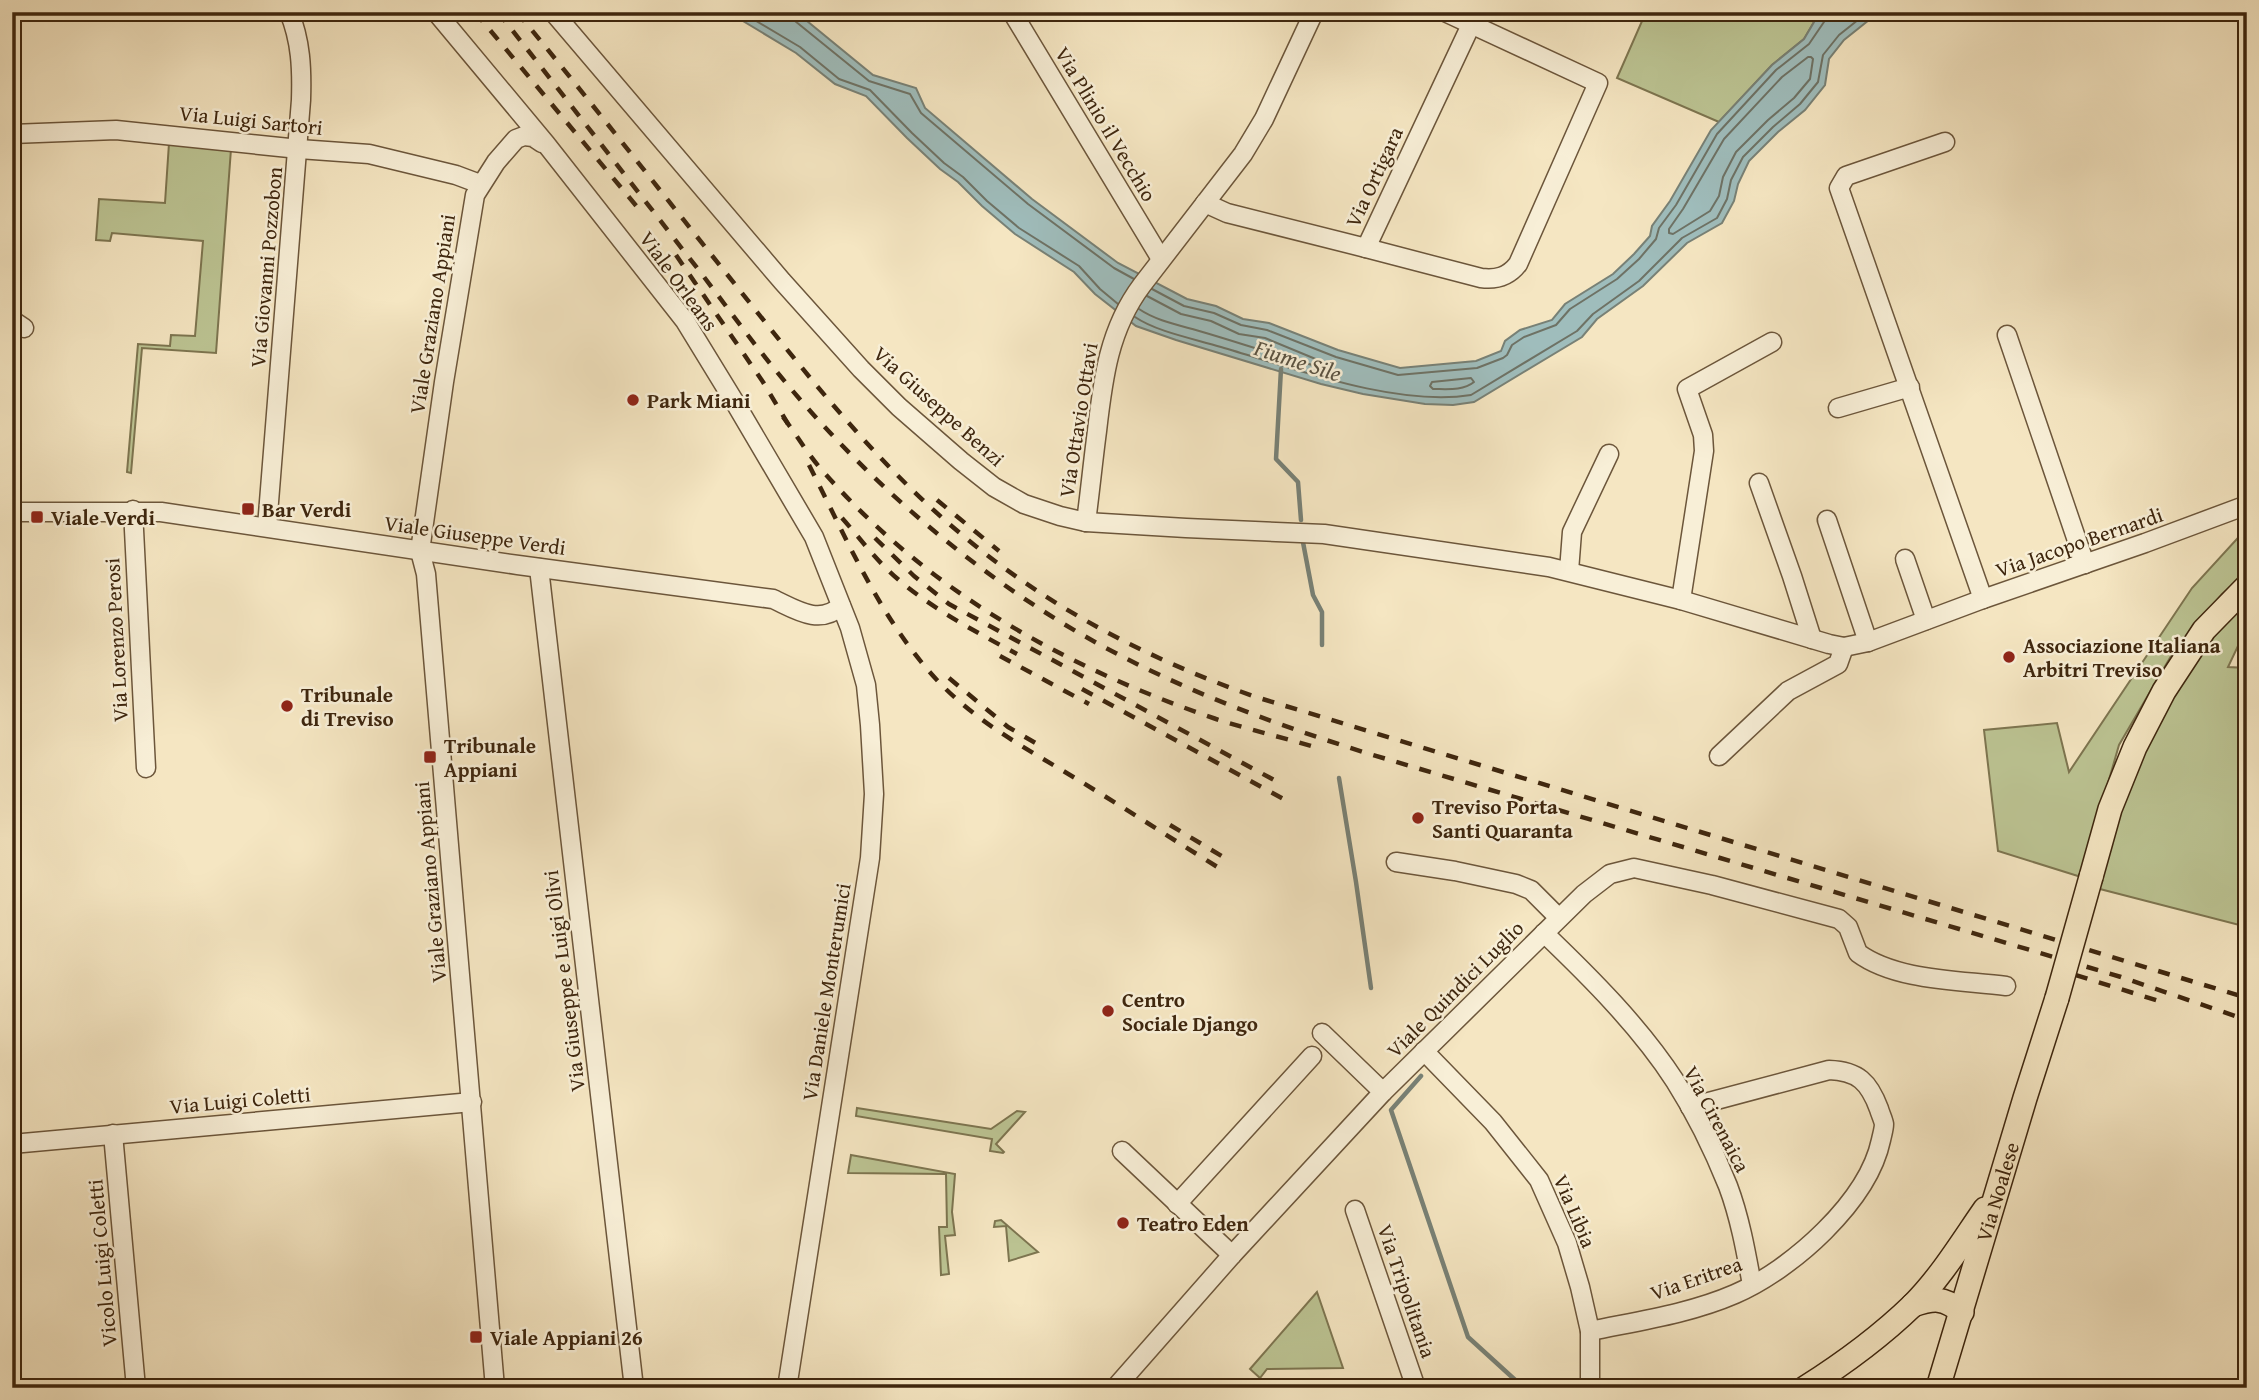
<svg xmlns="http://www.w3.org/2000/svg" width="2259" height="1400" viewBox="0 0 2259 1400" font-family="'Gentium Book Plus',serif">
	<rect width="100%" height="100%" fill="#f5e6c2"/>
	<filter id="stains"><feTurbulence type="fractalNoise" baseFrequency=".00286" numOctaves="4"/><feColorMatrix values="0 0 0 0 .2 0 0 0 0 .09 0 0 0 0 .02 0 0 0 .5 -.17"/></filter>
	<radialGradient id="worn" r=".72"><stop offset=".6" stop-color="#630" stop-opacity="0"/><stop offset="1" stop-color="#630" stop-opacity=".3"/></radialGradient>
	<g fill="#bcc493" stroke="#7d7550" stroke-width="2">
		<path d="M1646,12h179l-8,5 -13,22 -32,26 -53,57 -102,-44z"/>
		<path d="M169,143l62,6 -15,204 -74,-5 -11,125 -4,-1 11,-128 32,2 1,-11 24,1 8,-95 -91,-8 -2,8 -14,-1 3,-41 66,4z"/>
		<path d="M2246,529l1,44 -25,21 -51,62 -52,89 -38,132 -83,-26 -14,-121 73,-7 12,49 123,-184z"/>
		<path d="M2247,600v27l-19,40 19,1v259l-151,-39c7,-26 14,-52 22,-78 25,-75 72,-155 129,-210z"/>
		<path d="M857,1108l134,21 26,-18 8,1 -29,32 8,8 -1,1 -13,-2 2,-12 -136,-23z"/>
		<path d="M851,1155l104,19 -3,38 3,23 -10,1 4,38 -8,1 -2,-48h8l-1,-53 -98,-1z"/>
		<path d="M1001,1220l37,32 -29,9 -3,-35 -12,1 1,-6z"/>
		<path d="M1317,1292l26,76 -76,1 -7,9 -10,-9z"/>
	</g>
	<path fill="#9fbdbc" stroke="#788176" stroke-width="2" d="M728,12h68l77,63 43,13 9,20 107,91 86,64 69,36 29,7 27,13 26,4 69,27 62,18 76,-7 25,-10 4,-10 15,-11 32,-10 13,-16 48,-30 21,-20 16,-18 2,-10 18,-25 41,-71 61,-65 32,-26 13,-22 8,-5h54l-35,28 -15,19 -4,26 -20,25 -27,22 -29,29 -11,23 -4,17 -12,22 -35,20 -44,43 -46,33 -15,18 -108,65 -21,3 -28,-1 -62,-10 -42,-10 -145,-44 -40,-14 -41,-32 -21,-22 -59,-38 -33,-28 -24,-24 -18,-13 -33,-31 -41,-42 -31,-12 -39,-31z"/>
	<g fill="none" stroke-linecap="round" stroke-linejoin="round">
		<g stroke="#6e7265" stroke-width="2">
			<path d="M741,12l59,35 39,32 31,11 42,43 32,30 19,14 24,24 32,27 60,38 21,23 18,15"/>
			<path d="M792,12l3,9 74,60 41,13 11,19 107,91 86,64 20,11"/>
			<path d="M1808,57h3l2,2 -3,20 -16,19 -26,22 -32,32 -13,25 -4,19 -9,15 -37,23 -4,-1v-4l14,-20 41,-70 58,-62z"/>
			<path d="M1152,289l32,17 30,7 27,12 26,5 69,27 62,18 79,-7 26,-10 4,-3 5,-10 12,-8 32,-12 14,-16 47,-30 22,-20 17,-20 3,-11 17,-23 41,-71 59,-64 33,-26 17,-25 1,-7"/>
			<path d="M1139,309c19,13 45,17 67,24 37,11 73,23 110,33l4,-2 -2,-4 -53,-22 -26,-4 -28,-13 -30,-7 -34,-18"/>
			<path d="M1135,317c22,15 60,22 86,30 72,21 175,60 250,48l106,-64 16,-17 46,-33 43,-43 35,-20 10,-19 4,-19 12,-23 30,-30 27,-23 18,-22 5,-27 16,-20 29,-23"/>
			<path d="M1471,378l3,4c-11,9 -27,7 -41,7l-3,-3 2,-4z"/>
		</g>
		<g stroke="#788176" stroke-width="4.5">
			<path d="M1281,369l-5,90 22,23 3,38"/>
			<path d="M1302,537l11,58 9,17v33"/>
			<path d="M1339,778l17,104 15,106"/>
			<path d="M1421,1076l-30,34 77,227 56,51"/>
		</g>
		<g stroke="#6c563b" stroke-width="21">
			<g id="minor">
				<path d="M436,12l110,132 139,177 49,80 80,136 36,91 16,57 4,40 4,69 -4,64 -83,530"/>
				<path d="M553,12l229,269 79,88 38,38 62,54 33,26 30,17 36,12 26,6 100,6 138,6 225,33 132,33 148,44 15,3 24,-5 115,-43 162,-56 102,-38"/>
				<path d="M1012,12l149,247"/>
				<path d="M12,134l104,-4 183,19 70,5 87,21 24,9"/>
				<path d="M1945,142l-99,34 -7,12 144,411"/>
				<path d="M1205,203l22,10 139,35 111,-236"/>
				<path d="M1366,248l115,30c15,2 27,-1 37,-14l80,-181 -153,-71"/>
				<path d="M12,320l12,8"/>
				<path d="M2007,335l78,229"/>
				<path d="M1838,408l72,-21"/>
				<path d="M1759,483l33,93 20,63"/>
				<path d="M133,510l13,258"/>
				<path d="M12,512h149l357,53 255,34c22,10 46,27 68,7"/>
				<path d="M1827,520l41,122"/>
				<path d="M1086,522c4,-30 7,-61 11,-91 6,-53 12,-102 45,-146l101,-131 21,-35 50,-107"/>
				<path d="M267,527l34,-427c1,-31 0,-59 -12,-88"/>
				<path d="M1905,559l21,61"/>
				<path d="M539,568l95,820"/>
				<path d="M1569,571l3,-39 37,-78"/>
				<path d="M1681,600l23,-149 -1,-16 -16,-46 85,-47"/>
				<path d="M1719,756l69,-65 50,-27 6,-17"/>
				<path d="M1396,862l59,9 61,13 15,6 28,28"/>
				<path d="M1544,933c47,45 96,94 131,148 21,33 39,70 53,105 12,32 18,66 24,99"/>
				<path d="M1322,1033l61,59"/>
				<path d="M1424,1051l69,71 46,58 28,63 13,44 10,44v57"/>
				<path d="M113,1134l23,254"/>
				<path d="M12,1144l460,-42"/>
				<path d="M1122,1151l110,104"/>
				<path d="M1177,1204l135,-148"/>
				<path d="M1355,1210l61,178"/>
				<path d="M1590,1331c48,-10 99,-17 145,-37 56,-24 133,-92 146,-154 1,-5 3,-11 3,-16 -1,-5 -4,-11 -5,-15 -10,-27 -21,-38 -50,-39l-139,37"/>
				<path d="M495,1388l-69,-814 -6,-23 24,-169 31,-187 21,-33 20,-23 8,-3 9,1 9,6"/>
				<path d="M1115,1388l117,-133 151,-163 201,-198 26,-20 24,-6 78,17 127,34 9,8 10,26c38,28 102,27 148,33"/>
			</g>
		</g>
		<g stroke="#3e260e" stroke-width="26">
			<g id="major">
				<path d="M2091,877l19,-68 25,-62 29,-56 40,-61 43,-44"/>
				<path d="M1913,1305c21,-7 30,-8 49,7"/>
				<path d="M1805,1388c38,-24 76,-52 108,-83 28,-28 49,-63 72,-96"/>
				<path id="s1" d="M1938,1388l87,-290 32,-100"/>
			</g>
		</g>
		<use href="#minor" stroke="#f8efd7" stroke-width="18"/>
		<use href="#major" stroke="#f5e6c2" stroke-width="23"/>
		<g stroke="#3e260e" stroke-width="4.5" stroke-dasharray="12 12" stroke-linecap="butt">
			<path d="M475,12l168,202"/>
			<path d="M498,12c62,79 124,159 185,238 32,40 61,82 94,122 79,97 175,183 282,249 98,60 204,100 314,134l748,222 126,43"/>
			<path d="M517,12c75,91 147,184 221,276 69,87 138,175 223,246 86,73 189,126 295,163l991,301"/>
			<path d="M676,255l87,127 25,42"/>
			<path d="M783,417c13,17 24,36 38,52 106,122 243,198 395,250 34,11 69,19 102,29"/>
			<path d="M809,465c38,74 70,152 127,214 39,42 86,67 134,96 50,30 99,62 149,93"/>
			<path d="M937,500l62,51"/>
			<path d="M842,518c16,18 30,37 47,53 34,33 87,61 128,83"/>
			<path d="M875,538l39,38 35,28 325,176"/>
			<path d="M1000,656l89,48"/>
			<path d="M949,678l59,49 31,18"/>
			<path d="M1082,689l205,112"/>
			<path d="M1170,825l60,36"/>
			<path d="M2053,968l109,34"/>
		</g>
		<g stroke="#3e260e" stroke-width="26" stroke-linecap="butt">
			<path id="major-bridge" d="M2057,998l34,-121"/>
		</g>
		<use href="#major-bridge" stroke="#f5e6c2" stroke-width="23"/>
	</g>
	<g fill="#8f2418" stroke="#f8efd7" stroke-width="2.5">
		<circle cx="633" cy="400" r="7"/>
		<rect x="241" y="502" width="14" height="14" rx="3.5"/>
		<rect x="30" y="510" width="14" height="14" rx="3.5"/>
		<circle cx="2009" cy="657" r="7"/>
		<circle cx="287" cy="706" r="7"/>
		<rect x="423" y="750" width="14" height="14" rx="3.5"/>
		<circle cx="1418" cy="818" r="7"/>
		<circle cx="1108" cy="1011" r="7"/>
		<circle cx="1123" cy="1223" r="7"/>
		<rect x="469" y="1330" width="14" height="14" rx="3.5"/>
	</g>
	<g text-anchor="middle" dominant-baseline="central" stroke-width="5" stroke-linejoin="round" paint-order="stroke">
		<g font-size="21" fill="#3e260e" stroke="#f8efd7">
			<text transform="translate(251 120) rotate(6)">Via Luigi Sartori</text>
			<text transform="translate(1106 124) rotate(59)">Via Plinio il Vecchio</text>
			<text transform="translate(1374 177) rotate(-65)">Via Ortigara</text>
			<text transform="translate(266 267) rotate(-85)">Via Giovanni Pozzobon</text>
			<text transform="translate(679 281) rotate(54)">Viale Orleans</text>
			<text transform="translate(432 314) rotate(-81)">Viale Graziano Appiani</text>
			<text transform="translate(939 406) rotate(42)">Via Giuseppe Benzi</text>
			<text transform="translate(1078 420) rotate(-81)">Via Ottavio Ottavi</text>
			<text transform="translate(475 535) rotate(8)">Viale Giuseppe Verdi</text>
			<text transform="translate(2079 542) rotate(-19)">Via Jacopo Bernardi</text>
			<text transform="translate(116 640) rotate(-93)">Via Lorenzo Perosi</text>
			<text transform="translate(430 882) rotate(-95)">Viale Graziano Appiani</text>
			<text transform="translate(564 981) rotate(-97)">Via Giuseppe e Luigi Olivi</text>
			<text transform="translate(1455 989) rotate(-45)">Viale Quindici Luglio</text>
			<text transform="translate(826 992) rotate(-81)">Via Daniele Monterumici</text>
			<text transform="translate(240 1100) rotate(-5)">Via Luigi Coletti</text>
			<text transform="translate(1717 1119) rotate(62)">Via Cirenaica</text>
			<text stroke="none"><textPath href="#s1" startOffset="205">Via Noalese</textPath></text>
			<text transform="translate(1575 1211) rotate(67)">Via Libia</text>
			<text transform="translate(102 1263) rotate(-95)">Vicolo Luigi Coletti</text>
			<text transform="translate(1696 1278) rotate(-19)">Via Eritrea</text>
			<text transform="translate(1407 1291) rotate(71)">Via Tripolitania</text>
		</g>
		<g font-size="21" font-weight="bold" fill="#3e260e" stroke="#f8efd7" text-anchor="start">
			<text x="647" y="400">Park Miani</text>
			<text x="262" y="509">Bar Verdi</text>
			<text x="51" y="517">Viale Verdi</text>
			<text x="2023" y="645">Associazione Italiana<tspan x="2023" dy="24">Arbitri Treviso</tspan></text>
			<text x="301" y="694">Tribunale<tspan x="301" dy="24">di Treviso</tspan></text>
			<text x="444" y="745">Tribunale<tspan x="444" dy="24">Appiani</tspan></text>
			<text x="1432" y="806">Treviso Porta<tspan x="1432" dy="24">Santi Quaranta</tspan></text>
			<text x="1122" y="999">Centro<tspan x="1122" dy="24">Sociale Django</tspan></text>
			<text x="1137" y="1223">Teatro Eden</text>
			<text x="490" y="1337">Viale Appiani 26</text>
		</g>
		<g font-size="23" font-style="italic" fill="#5b5342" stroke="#f8efd7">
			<text transform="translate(1298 360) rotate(18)">Fiume Sile</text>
		</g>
	</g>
	<rect width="2259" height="1400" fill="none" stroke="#f5e6c2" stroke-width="42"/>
	<rect x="14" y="14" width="2231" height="1372" fill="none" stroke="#3e260e" stroke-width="3.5"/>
	<rect x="21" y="21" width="2217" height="1358" fill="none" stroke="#3e260e" stroke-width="2"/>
	<rect width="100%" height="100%" filter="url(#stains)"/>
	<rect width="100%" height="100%" fill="url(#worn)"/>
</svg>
